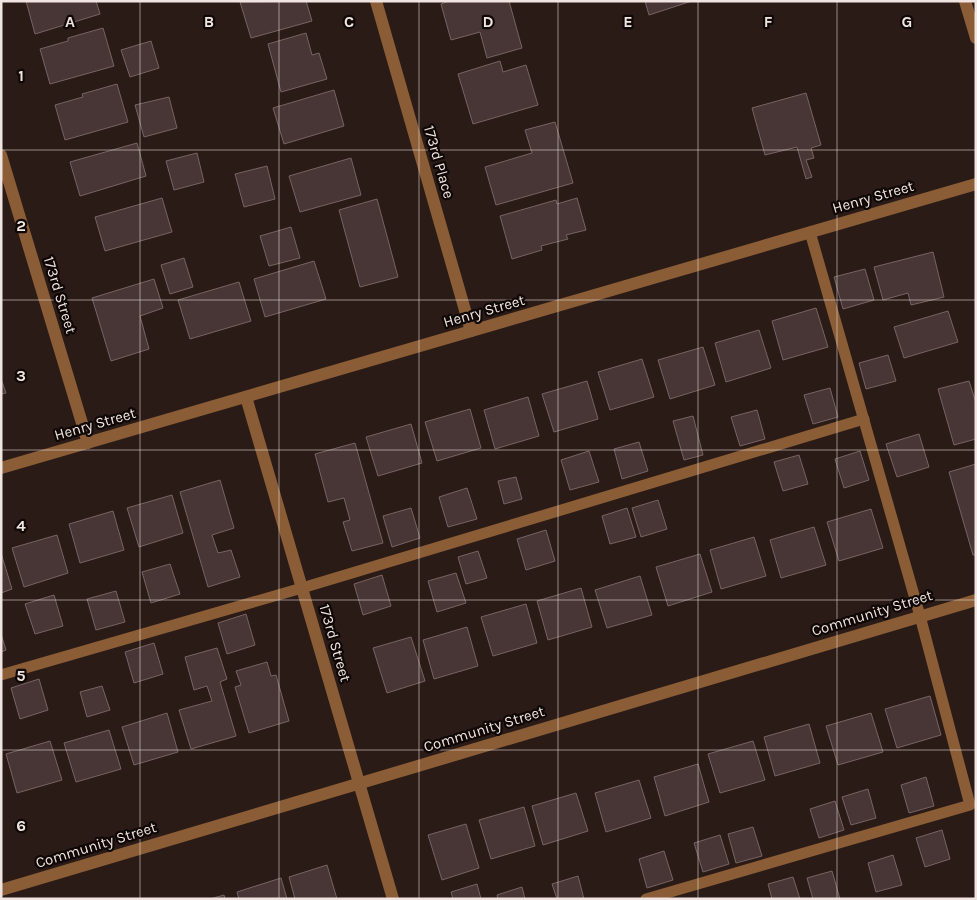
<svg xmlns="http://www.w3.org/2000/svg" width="977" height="900" viewBox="0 0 977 900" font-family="Karla,sans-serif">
	<rect width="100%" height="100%" fill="#2b1b16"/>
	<g fill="#483536" stroke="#786364">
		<path d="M26,1h70l4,13 -65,20z"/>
		<path d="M306,1l6,20 -61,17 -11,-36z"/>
		<path d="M449,1h60l13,47 -35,10 -7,-26 -29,8 -10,-36z"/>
		<path d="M645,1h47l-43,14z"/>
		<path d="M103,28l11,38 -64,18 -10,-35 28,-8v-3z"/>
		<path d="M306,33l6,22 7,-2 8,26 -46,13 -13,-48z"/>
		<path d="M151,41l8,27 -29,9 -9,-27z"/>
		<path d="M500,61l3,11 23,-7 12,40 -65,19 -15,-50z"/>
		<path d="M117,84l11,38 -63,18 -10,-35 28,-8 -1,-3z"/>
		<path d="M334,90l10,36 -60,18 -11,-36z"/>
		<path d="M806,93l15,52 -10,3 3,10 -8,2 6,17 -6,2 -9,-32 -32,8 -13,-47z"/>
		<path d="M169,97l8,31 -33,9 -9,-32z"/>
		<path d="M555,122l18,61 -77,22 -11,-38 47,-14 -7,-23z"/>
		<path d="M137,143l9,33 -66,20 -10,-34z"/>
		<path d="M197,153l7,29 -30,8 -8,-29z"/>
		<path d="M351,158l10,37 -61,17 -11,-36z"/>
		<path d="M267,166l8,33 -31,8 -9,-33z"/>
		<path d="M162,198l10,34 -67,19 -10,-34z"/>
		<path d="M577,198l9,32 -20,5 2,4 -27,7 1,4 -30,9 -12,-43 56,-16 1,4z"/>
		<path d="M377,199l21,78 -38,10 -21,-77z"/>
		<path d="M291,227l9,31 -31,8 -9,-30z"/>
		<path d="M933,252l11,45 -33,8 -3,-12 -25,7 -9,-33z"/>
		<path d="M184,258l9,29 -23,7 -9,-29z"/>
		<path d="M314,261l12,38 -61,18 -11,-38z"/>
		<path d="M865,269l9,31 -31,9 -9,-32z"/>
		<path d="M154,279l9,29 -23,8 9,33 -38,12 -19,-63z"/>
		<path d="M239,282l12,39 -61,18 -12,-39z"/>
		<path d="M816,308l12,39 -45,13 -11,-39z"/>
		<path d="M948,311l10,31 -54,16 -10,-31z"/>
		<path d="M759,330l12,38 -45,14 -11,-39z"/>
		<path d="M703,347l12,38 -45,14 -12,-39z"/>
		<path d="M888,355l8,26 -30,8 -7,-26z"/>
		<path d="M642,359l12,38 -44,13 -12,-38z"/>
		<path d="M1,379l5,14 -5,1z"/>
		<path d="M587,381l11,38 -44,13 -12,-38z"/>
		<path d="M969,381l7,22v36l-22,6 -16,-56z"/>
		<path d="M830,388l8,29 -25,7 -9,-29z"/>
		<path d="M528,397l11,39 -44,13 -11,-39z"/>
		<path d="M470,409l11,39 -44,13 -12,-39z"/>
		<path d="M757,410l8,29 -25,7 -9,-29z"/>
		<path d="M693,416l10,39 -19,5 -11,-39z"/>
		<path d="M411,424l11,39 -44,13 -12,-39z"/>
		<path d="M919,434l10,33 -32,10 -11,-33z"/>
		<path d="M639,442l9,29 -26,8 -8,-30z"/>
		<path d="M355,443l28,100 -31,8 -9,-29 7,-2 -6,-22 -16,4 -13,-48z"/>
		<path d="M589,451l10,31 -29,8 -9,-30z"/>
		<path d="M860,451l9,29 -25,8 -9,-29z"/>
		<path d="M799,455l9,29 -25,7 -9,-29z"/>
		<path d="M976,464v91h-3l-24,-83z"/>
		<path d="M516,477l6,22 -18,5 -6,-23z"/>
		<path d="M220,480l14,48 -22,7 6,18 13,-3 9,27 -32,10 -28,-95z"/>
		<path d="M467,488l10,31 -29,8 -9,-30z"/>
		<path d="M172,495l11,38 -44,14 -12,-39z"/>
		<path d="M658,500l9,29 -26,8 -9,-29z"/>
		<path d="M411,508l9,30 -28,9 -9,-31z"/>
		<path d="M627,508l9,29 -26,7 -8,-28z"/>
		<path d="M871,509l12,39 -44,13 -12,-39z"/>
		<path d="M113,511l11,39 -44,13 -11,-39z"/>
		<path d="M814,527l12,38 -45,13 -11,-38z"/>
		<path d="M546,530l9,31 -29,9 -9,-31z"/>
		<path d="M57,535l11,38 -44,14 -12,-39z"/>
		<path d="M754,537l12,39 -45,13 -11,-39z"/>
		<path d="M478,551l9,27 -21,6 -8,-27z"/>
		<path d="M1,553l11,36 -11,4z"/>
		<path d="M700,554l12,38 -44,14 -12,-39z"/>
		<path d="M170,564l10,30 -29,9 -9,-31z"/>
		<path d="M456,573l10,30 -29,9 -9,-31z"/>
		<path d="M382,575l9,31 -28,9 -9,-31z"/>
		<path d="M640,576l12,39 -45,13 -12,-38z"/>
		<path d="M581,588l11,39 -44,13 -11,-39z"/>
		<path d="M116,591l9,31 -29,8 -9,-31z"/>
		<path d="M54,595l9,31 -28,8 -10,-30z"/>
		<path d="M526,604l11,39 -44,13 -12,-39z"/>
		<path d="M246,614l9,31 -28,9 -9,-31z"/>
		<path d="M467,627l11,39 -44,13 -11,-39z"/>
		<path d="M1,634l5,16 -5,2z"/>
		<path d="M411,637l14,44 -38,12 -14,-45z"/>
		<path d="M154,643l9,31 -29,9 -9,-31z"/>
		<path d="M217,648l10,31 -7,3 16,54 -45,13 -12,-39 33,-9 -5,-15 -13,4 -9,-33z"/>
		<path d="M267,662l4,14 5,-1 13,46 -40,12 -14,-46 6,-2 -5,-14z"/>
		<path d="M39,679l9,31 -28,9 -9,-31z"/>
		<path d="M102,686l8,24 -23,7 -7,-25z"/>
		<path d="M930,696l11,39 -44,13 -12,-39z"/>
		<path d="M167,713l11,39 -44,13 -12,-38z"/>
		<path d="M871,713l12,39 -45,13 -12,-39z"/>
		<path d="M809,724l11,39 -45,13 -11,-39z"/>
		<path d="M109,730l12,39 -45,13 -12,-39z"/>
		<path d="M50,741l12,39 -45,13 -11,-39z"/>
		<path d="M753,741l12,39 -45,13 -12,-39z"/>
		<path d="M698,764l11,38 -44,14 -11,-39z"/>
		<path d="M926,777l8,29 -25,7 -8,-28z"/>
		<path d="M639,780l12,38 -45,14 -11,-39z"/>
		<path d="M868,789l8,29 -25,7 -9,-28z"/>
		<path d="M576,793l12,38 -45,14 -11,-39z"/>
		<path d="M835,801l9,29 -25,8 -9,-29z"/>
		<path d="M524,807l11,39 -44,13 -12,-39z"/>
		<path d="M466,824l13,44 -37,12 -14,-45z"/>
		<path d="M753,827l9,29 -26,7 -8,-29z"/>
		<path d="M942,830l8,29 -25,8 -9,-29z"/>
		<path d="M720,835l9,29 -26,8 -9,-29z"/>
		<path d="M664,851l9,29 -26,8 -8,-29z"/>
		<path d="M893,855l9,30 -26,7 -8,-29z"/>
		<path d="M327,865l10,34h-42l-6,-22z"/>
		<path d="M832,871l8,28h-27l-6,-21z"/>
		<path d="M578,876l6,23h-27l-5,-15z"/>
		<path d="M793,877l7,22h-28l-4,-15z"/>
		<path d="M281,878l6,21h-48l-2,-7z"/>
		<path d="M477,884l4,15h-28l-2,-7z"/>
		<path d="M522,887l3,12h-27l-1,-4z"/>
		<path d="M224,895l1,4h-15z"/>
	</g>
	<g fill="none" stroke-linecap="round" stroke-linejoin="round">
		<g stroke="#8a5d37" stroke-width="11">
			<path d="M1,675l301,-87 562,-169"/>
			<path d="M646,899l324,-94 -50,-189 -110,-384"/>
		</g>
		<g stroke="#8a5d37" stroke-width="12">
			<path d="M376,1l95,330"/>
			<path d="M1,155l87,288"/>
			<path d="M246,397l147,502"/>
			<path d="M1,468l975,-284"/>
			<path d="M1,890l975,-290"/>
		</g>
		<path stroke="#8a5d37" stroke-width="12" d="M965,1l11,37"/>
	</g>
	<path fill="none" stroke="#f0e5e1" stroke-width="1" stroke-opacity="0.55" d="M140,1v898M279,1v898M419,1v898M558,1v898M698,1v898M837,1v898M1,150h975M1,300h975M1,450h975M1,600h975M1,750h975"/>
	<g text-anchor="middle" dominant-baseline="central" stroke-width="4.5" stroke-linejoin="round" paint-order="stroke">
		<g font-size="15" fill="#f0e5e1" stroke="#0f0806">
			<text transform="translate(439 162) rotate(74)">173rd Place</text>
			<text transform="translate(873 197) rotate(-16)">Henry Street</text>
			<text transform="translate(60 295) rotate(73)">173rd Street</text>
			<text transform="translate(484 311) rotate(-16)">Henry Street</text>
			<text transform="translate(95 424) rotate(-16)">Henry Street</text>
			<text transform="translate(872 613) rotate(-17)">Community Street</text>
			<text transform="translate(335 643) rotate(74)">173rd Street</text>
			<text transform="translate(484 729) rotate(-17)">Community Street</text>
			<text transform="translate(96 845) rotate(-17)">Community Street</text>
		</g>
	</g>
	<g font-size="16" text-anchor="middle" font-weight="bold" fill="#f0e5e1" stroke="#0f0806" stroke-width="4.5" stroke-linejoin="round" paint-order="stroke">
		<text x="70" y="27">A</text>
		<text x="209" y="27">B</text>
		<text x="349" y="27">C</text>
		<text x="488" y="27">D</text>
		<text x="628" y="27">E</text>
		<text x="768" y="27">F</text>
		<text x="907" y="27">G</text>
		<text x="21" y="81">1</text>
		<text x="21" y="231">2</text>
		<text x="21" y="381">3</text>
		<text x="21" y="531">4</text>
		<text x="21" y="681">5</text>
		<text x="21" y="831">6</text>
	</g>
	<rect width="977" height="900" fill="none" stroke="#f0e5e1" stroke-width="5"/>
</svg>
